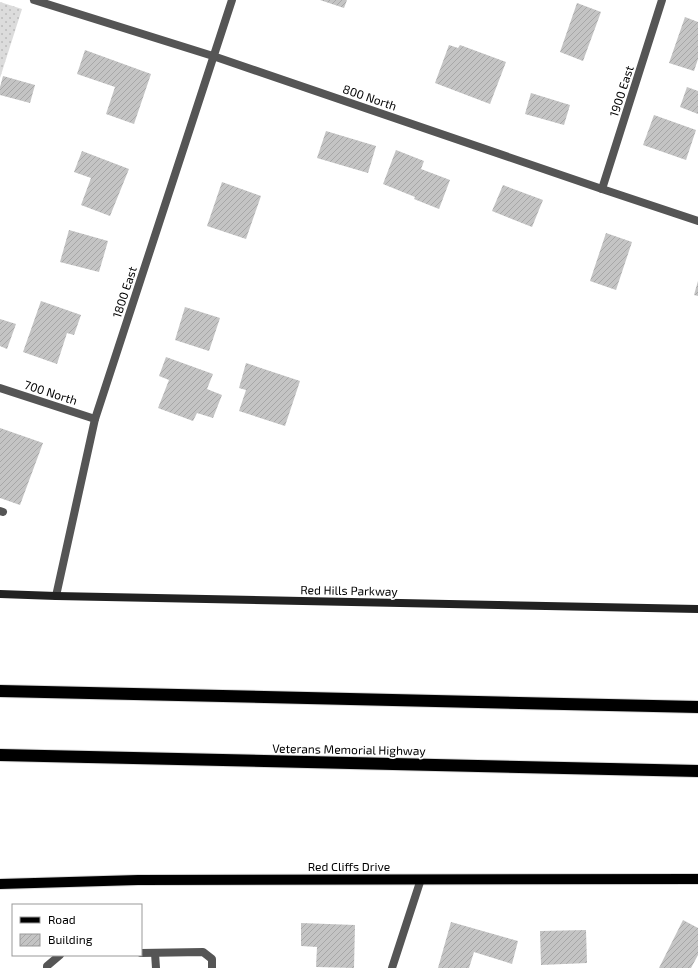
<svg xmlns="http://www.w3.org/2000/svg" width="698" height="968" viewBox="0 0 698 968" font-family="'Exo 2',sans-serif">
	<defs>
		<pattern id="park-dots" width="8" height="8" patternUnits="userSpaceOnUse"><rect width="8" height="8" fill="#dcdcdc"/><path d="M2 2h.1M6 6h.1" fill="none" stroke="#bbb" stroke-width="1.8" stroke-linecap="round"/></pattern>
		<pattern id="building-hatch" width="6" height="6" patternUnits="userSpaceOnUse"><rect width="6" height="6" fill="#c4c4c4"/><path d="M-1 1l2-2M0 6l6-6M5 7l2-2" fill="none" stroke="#a7a7a7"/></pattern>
	</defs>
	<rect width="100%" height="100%" fill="#fff"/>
	<path fill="url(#park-dots)" d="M0,2l22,7 -22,69z"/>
	<g fill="url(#building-hatch)">
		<path d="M320,0h27l-3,8z"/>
		<path d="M577,3l24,9 -18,49 -23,-9z"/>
		<path d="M685,17l13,5v37l-4,12 -25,-8z"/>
		<path d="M449,45l9,3 2,-3 46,17 -16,42 -55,-21z"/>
		<path d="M85,50l66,24 -17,50 -28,-10 9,-27 -38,-13z"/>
		<path d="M3,76l32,9 -5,18 -30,-8v-8z"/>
		<path d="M687,87l11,4v23l-18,-7z"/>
		<path d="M531,93l39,12 -6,20 -39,-11z"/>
		<path d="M654,115l42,15 -10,30 -43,-15z"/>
		<path d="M326,131l50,15 -8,27 -51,-15z"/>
		<path d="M396,150l28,11 -3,8 29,11 -11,29 -25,-10 1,-2 -32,-13z"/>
		<path d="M82,151l47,18 -19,47 -29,-11 10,-27 -17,-6z"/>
		<path d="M222,182l39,14 -15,43 -39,-13z"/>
		<path d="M503,185l40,15 -11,27 -40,-16z"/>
		<path d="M69,230l39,11 -9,31 -39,-10z"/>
		<path d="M606,233l26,9 -16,48 -26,-9z"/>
		<path d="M698,281v15l-4,-1z"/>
		<path d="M41,301l40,14 -7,20 -7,-2 -10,31 -34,-12z"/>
		<path d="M185,307l35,11 -11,33 -34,-11z"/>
		<path d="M0,319l16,5 -9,25 -7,-3z"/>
		<path d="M166,357l47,17 -6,15 15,6 -9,23 -16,-5 -4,8 -35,-13 11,-28 -10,-4z"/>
		<path d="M246,363l54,18 -15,45 -46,-15 7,-21 -7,-2z"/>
		<path d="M0,428l43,15 -23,62 -20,-7z"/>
		<path d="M683,920l15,8v27l-7,13h-32z"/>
		<path d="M451,922l67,19 -6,23 -38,-12 -5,16h-31z"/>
		<path d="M301,923l54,2 -1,43 -38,-1 1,-20 -16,-1z"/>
		<path d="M586,930l1,33 -46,2 -1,-34z"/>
	</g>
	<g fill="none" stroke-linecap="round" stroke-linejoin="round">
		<g stroke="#dbdbdb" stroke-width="12">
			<path id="primary" d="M0,884l138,-4 560,-1"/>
		</g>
		<g stroke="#dbdbdb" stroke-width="14">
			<g id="highway">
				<path d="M0,691l698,16"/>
				<path d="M0,755l698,16"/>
			</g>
		</g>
		<g stroke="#555" stroke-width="8">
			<path d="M0,511l3,1"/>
			<path d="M141,953l62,-1 9,7v9"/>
			<path d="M155,953l1,15"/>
			<path d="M47,968v-2l13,-11"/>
		</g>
		<g stroke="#555" stroke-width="8">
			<path d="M34,0l179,56 389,133 96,32"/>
			<path d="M602,189l60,-189"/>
			<path d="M0,388l95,31"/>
			<path d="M56,596l39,-177 137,-419"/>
			<path d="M392,968l29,-89"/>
		</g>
		<path stroke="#222" stroke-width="8" d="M0,594l56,2 642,13"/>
		<use href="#primary" stroke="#000" stroke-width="10"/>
		<use href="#highway" stroke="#000" stroke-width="12"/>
	</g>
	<g text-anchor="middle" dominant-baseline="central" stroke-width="3.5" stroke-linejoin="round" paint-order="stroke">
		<g font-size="12" fill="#000" stroke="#fff">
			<text transform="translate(621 91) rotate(-72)">1900 East</text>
			<text transform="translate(370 97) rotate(19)">800 North</text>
			<text transform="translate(124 292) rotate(-72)">1800 East</text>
			<text transform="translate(51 392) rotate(18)">700 North</text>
			<text transform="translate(349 590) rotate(1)">Red Hills Parkway</text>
			<text transform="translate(349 749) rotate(1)">Veterans Memorial Highway</text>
			<text x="349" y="866">Red Cliffs Drive</text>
		</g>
	</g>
	<rect x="12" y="904" width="130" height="52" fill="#ffffff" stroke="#999999"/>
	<rect x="20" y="917" width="20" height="6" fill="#000000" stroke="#999999"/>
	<text x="48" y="924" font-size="12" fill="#000000">Road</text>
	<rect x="20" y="934" width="20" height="12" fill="url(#building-hatch)" stroke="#999999"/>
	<text x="48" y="944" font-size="12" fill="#000000">Building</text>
</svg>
